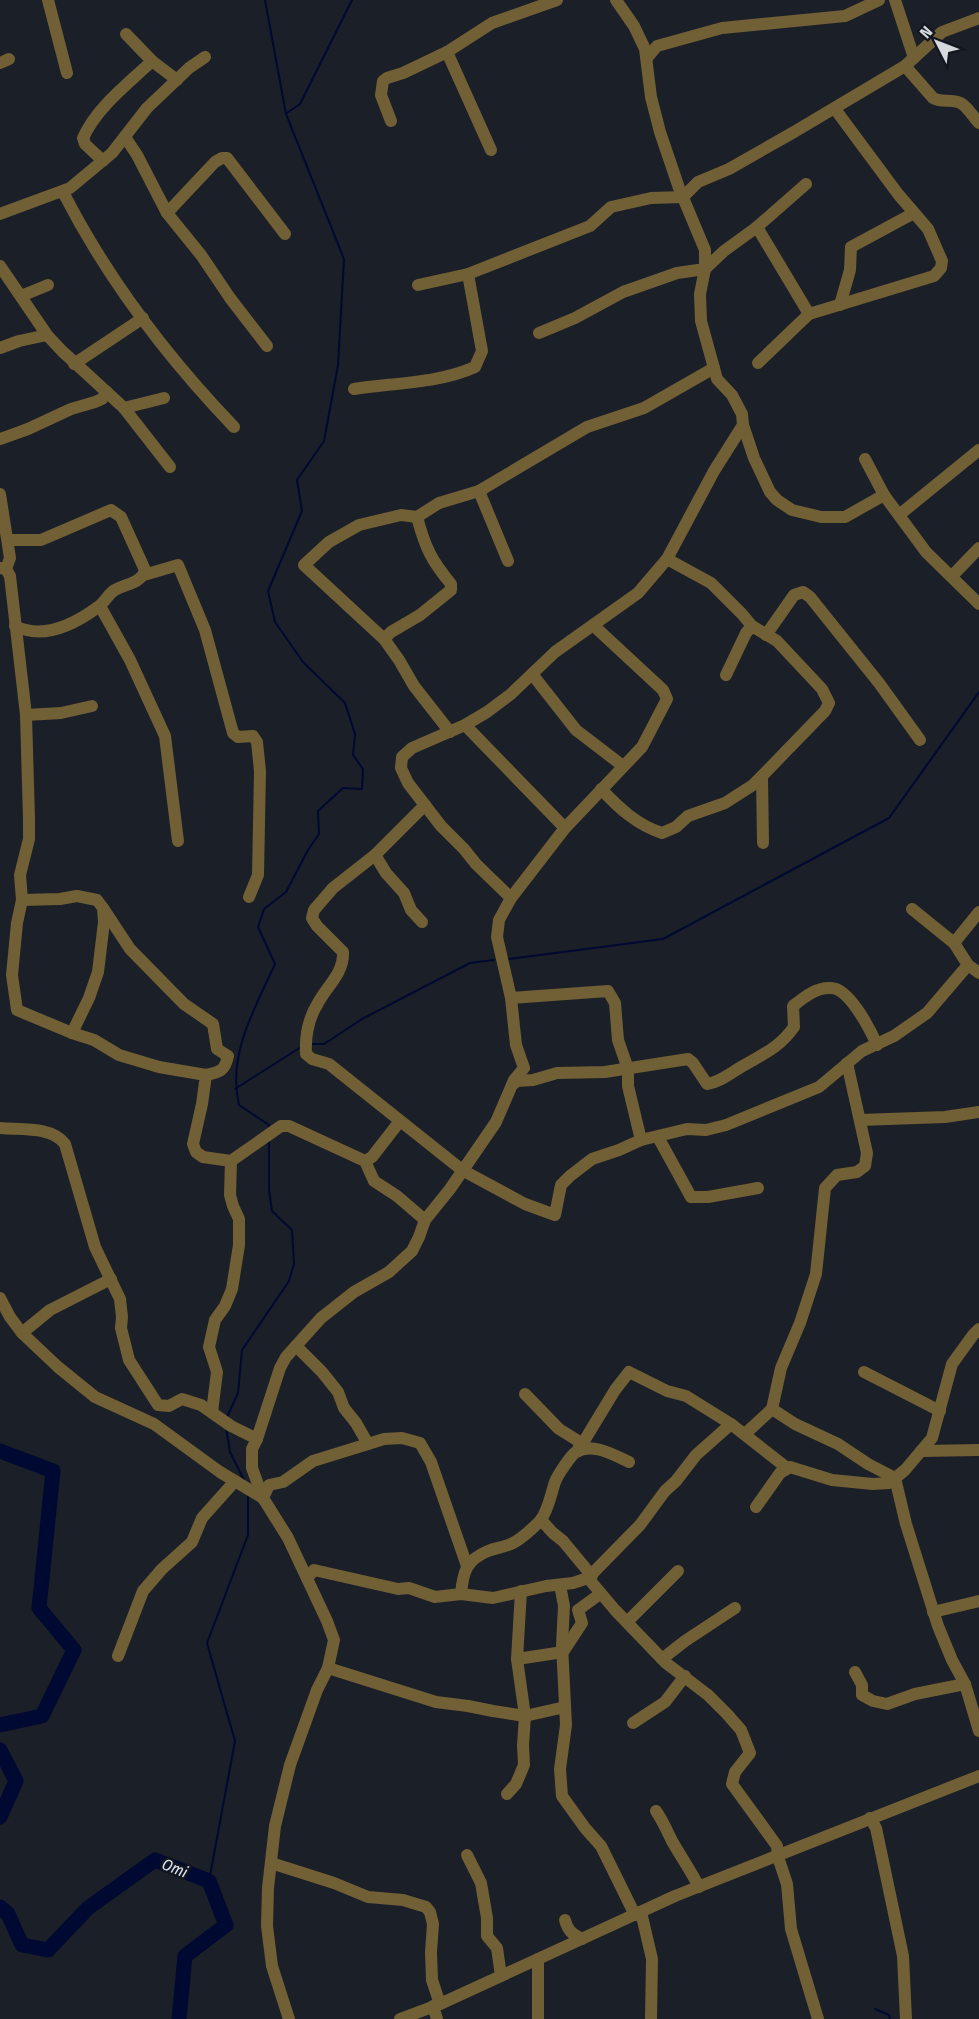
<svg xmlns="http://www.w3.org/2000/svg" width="979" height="2019" viewBox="0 0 979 2019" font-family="'Fira Sans Condensed',sans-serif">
	<rect width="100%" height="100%" fill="#1b1f27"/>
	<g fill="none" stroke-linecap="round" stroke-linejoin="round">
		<g stroke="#000931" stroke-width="2">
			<path d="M265,0l21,114 58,145 -6,106 -14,76 -27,39 5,31 -34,80 7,31 28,40 42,41 10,31 -2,21 10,14 -1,20 -19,-1 -25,23 1,23 -11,16 -22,42 -22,17 -6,18 17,37c-20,44 -48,91 -36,141l30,20v4"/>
			<path d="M287,113l13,-9 52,-104"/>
			<path d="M509,959l154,-20 226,-121 90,-126"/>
			<path d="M312,1044h12l38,-25 108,-56 24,-3"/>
			<path d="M235,1089l66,-42"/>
			<path d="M227,1417l11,-24 4,-43 47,-69 5,-17 -2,-34 -20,-19 -3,-21v-49"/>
			<path d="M226,1428l4,24 15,30"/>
			<path d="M209,1881l26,-140 -28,-98 41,-108v-39"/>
			<path d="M875,2009l14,6 1,4"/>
		</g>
		<g stroke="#000931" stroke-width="15">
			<path d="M0,1451l53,20 -14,137 35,42 -32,66 -42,9"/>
			<path d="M0,1750l16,31 -16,36"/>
			<path d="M0,1907l8,7 14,31 26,5 40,-42 67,-48 54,21 17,44 -41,31 -6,63"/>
		</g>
		<g stroke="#715f35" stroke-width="12">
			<path d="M48,0l19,73"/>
			<path d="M895,0l19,58"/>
			<path d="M447,52l44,98"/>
			<path d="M647,58l10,-12 65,-18 123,-12 34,-16"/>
			<path d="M152,61l25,19"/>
			<path d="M0,63l9,-4"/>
			<path d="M905,66l28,32c9,5 16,1 25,4 8,2 15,15 21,21"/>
			<path d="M391,121l-10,-26 2,-14 4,-3 16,-5 44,-21 45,-29 65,-23"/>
			<path d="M125,137l12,18 30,58 34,42 29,43 37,48"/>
			<path d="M103,161l-18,-17 -2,-6c14,-31 45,-54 69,-77l-26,-27"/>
			<path d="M63,192c44,86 104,165 171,235"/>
			<path d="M167,213l48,-51 7,-4h5l58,76"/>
			<path d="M0,214l70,-26 42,-35 35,-45 42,-40 16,-11"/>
			<path d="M757,227l52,87"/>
			<path d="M0,266l47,69 15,16 62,57 40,-10"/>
			<path d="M418,285l50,-11"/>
			<path d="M21,296l27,-11"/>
			<path d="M840,305l10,-35 1,-23 63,-34"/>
			<path d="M539,333l36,-15 48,-26 54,-19 28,-4 19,-18 33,-24 49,-43"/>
			<path d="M0,348l19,-7 28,-6"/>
			<path d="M758,363l51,-49 125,-38 7,-8 1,-7 -14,-32 -30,-35 -63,-85"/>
			<path d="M74,364l69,-46"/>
			<path d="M354,389c39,-6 86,-6 121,-22l7,-16 -14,-77 122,-48 21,-19 40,-9 32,-1 15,-15 31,-13 65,-37 111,-66 37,-34 37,-14"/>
			<path d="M124,408l46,59"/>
			<path d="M743,425l11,33 16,34 7,8 15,10 29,7h24l39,-22"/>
			<path d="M0,439l28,-10 43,-20 24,-7 7,-3 5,-7"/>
			<path d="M865,459l19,36 42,57 53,52"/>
			<path d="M479,491l29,70"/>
			<path d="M0,494l10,64 -4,11"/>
			<path d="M899,515l80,-65"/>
			<path d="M8,540h33l70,-30 10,7 24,53c-3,13 -20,14 -30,20 -7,4 -10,12 -17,17 -23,17 -55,33 -83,19"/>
			<path d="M667,559l44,24 31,31 10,12 25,15 45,48 7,14 -4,8 -63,65 1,67"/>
			<path d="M0,568l6,1 4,7 16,139 3,104v20l-9,36 2,25 -5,23 -5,52 5,35 55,23 22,7 25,15 40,12 47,8 -4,29 -9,40 3,8 7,5 28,4 50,-35h8l76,35 9,20 23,15 28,24"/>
			<path d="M144,575l34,-10 27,65 28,103 5,4 15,-1 4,6 3,29 -2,104 -9,22"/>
			<path d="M952,576l27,-28"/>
			<path d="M100,606l30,54 35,76 13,105"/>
			<path d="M766,635l28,-40 9,-3 7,5 69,86 41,57"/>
			<path d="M384,639l7,-7 29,-17 31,-25v-6c-20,-24 -26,-37 -34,-67"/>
			<path d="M532,674l44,56 47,36"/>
			<path d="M726,675l20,-42 6,-7"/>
			<path d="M26,715l35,-2 31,-7"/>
			<path d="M465,725l100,103"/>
			<path d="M450,732l-36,-46 -15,-26 -15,-21 -80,-74 25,-23 30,-17 42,-10 16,2 22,-14 40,-12 108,-64 57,-19 70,-40"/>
			<path d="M601,789c18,19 36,36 61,44l14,-6 12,-11 37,-13 28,-18 9,-9"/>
			<path d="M375,855l-42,33 -19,22 -2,8 5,8 26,26c1,21 -16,34 -25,51 -10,16 -13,32 -12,51l6,5 17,5 133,106 63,34 30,11 6,-30 9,-9 22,-17 27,-9 22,-10 46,-11 19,1 20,-5 93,-38 43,-36 32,-15 33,-23 41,-48"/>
			<path d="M511,898l54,-70 77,-81 25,-48 -4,-9 -69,-64"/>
			<path d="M22,900l38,-1 17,-3 20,4 6,8 1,14 -6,50 -9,26 -17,35"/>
			<path d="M103,908l27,41 54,55 29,20 4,25 11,7c-3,14 -7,16 -22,19"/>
			<path d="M912,909l42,34 14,22 11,8"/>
			<path d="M422,922l-11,-12 -7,-17 -18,-20 -11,-18 50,-50"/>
			<path d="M954,943l25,-31"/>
			<path d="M511,998l97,-7 7,12 3,37 10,29v17l13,54"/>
			<path d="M847,1063l20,90 -2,13 -8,6 -20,3 -12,13 -9,86 -16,49 -19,45 -9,41 23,15 43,20 30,20 27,14 11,46 32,102 14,34 13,24 14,47"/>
			<path d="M512,1085l5,-4 16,-1 24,-7 48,-1 83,-13 5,4 14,21c13,-2 22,-10 34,-17 22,-13 37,-18 53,-40l-1,-21c10,-8 23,-19 38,-18 18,0 39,41 46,57"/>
			<path d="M860,1120l85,-3 34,-5"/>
			<path d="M0,1128c21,2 52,-2 65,16l30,103 25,52 2,18 -1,11 8,32 29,45 11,1 13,-7 19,6 30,21 26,13"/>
			<path d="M658,1137l33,60h17l50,-9"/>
			<path d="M365,1161l7,-4 28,-36"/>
			<path d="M0,1298l10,19 12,16 36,34 37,30 59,27 66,48 43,26 6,-13 14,-3 30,-21 55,-17 16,-5 18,-1 18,5 11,19 36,104"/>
			<path d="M22,1333l28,-23 61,-31"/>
			<path d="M296,1346l26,26 16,20 6,16 12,15 12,21"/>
			<path d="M864,1372l76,39"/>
			<path d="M525,1394l34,35 21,13 -2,9"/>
			<path d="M212,1412l5,-40 -8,-25 6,-27 10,-14 7,-17 7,-44v-26l-6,-13 -3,-11 1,-34"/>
			<path d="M745,1434l27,-25"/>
			<path d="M578,1451l37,-61 14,-18 38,19 19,5 45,28"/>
			<path d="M921,1451l58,-1"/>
			<path d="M756,1507l24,-34 10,-6 42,13 41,4 16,-1 16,-13 27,-32 20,-74 21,-29 6,-6"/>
			<path d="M541,1520l12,13 10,8 29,35"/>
			<path d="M307,1578l7,-8 84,19 11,-1 26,9 26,-3 32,4 53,-12 27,-3 15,-5 52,-53 25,-34 11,-10 20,-26 35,-31 56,44"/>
			<path d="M588,1578l27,32 51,53 42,32 19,19 14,16 9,23 -15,19 -3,12 45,62 1,11 9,27 4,45 27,90"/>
			<path d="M560,1585l4,21 -2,39 4,80 -6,44 2,27 23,32 16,18 34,69"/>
			<path d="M461,1594c2,-22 5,-34 27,-43 8,-3 16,-4 23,-7 9,-4 22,-16 29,-23 8,-10 11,-27 15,-39 2,-6 16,-27 21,-30 16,-10 38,3 53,10"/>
			<path d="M933,1612l46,-11"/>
			<path d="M627,1622l51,-51"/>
			<path d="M118,1656l25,-65 19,-22 30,-27 10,-24 33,-37"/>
			<path d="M517,1659l46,-7 19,-29 -4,-13 22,-16"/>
			<path d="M662,1659l23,-18 50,-33"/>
			<path d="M328,1668l108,34 32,4 25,5 32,5 40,-9"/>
			<path d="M855,1672l7,13v10l11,6 14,3 28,-10 50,-10"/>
			<path d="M633,1723l32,-21 20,-26"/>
			<path d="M507,1794l9,-10 8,-19 -1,-20 2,-29 -8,-57 4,-68"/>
			<path d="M656,1811c7,10 11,20 16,30 9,16 19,30 27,46"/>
			<path d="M870,1818l6,10 27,128 3,63"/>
			<path d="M467,1855l14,28 6,35v18l10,12 4,28"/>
			<path d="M271,1863l63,20 34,14 35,3 23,7 4,5 3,12 -2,28 1,28 8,24"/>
			<path d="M641,1912l11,47 -1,60"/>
			<path d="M565,1920c3,11 7,14 17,19"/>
			<path d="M433,2006l4,13"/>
			<path d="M289,2019l-17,-53 -5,-40 1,-38 7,-62 15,-61 27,-75 11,-22 6,-28 -7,-19 -39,-83 -25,-40 -11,-30v-19l5,-10 23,-71 6,-11 35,-39 33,-26 35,-20 23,-21 7,-14 6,-17 25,-31 46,-67 18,-42 10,-12 -8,-23 -5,-47 -14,-61 2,-17 12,-22 -35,-34 -12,-15 -23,-23 -33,-43 -7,-15 1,-11 10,-9 53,-23 22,-13 24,-18 44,-42 83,-59 29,-34 47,-88 29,-46 -1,-11 -10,-19 -15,-16 -16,-58 -1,-27 5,-25v-19l-26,-62 -19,-56 -9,-35 -6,-48 -11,-23 -18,-26"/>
			<path d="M400,2019l40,-15 235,-108 304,-120"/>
			<path d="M538,2019v-60"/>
		</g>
	</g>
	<g text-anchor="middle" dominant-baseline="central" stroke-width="5" stroke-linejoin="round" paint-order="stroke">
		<g font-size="16" font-style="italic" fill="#dde5f4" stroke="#12161e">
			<text transform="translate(175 1868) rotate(22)">Omi</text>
		</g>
	</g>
	<g transform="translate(937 42) rotate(312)" stroke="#12161e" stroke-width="4.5" paint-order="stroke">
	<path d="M0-4.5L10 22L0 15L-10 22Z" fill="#d5d8dd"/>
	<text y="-9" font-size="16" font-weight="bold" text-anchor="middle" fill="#d5d8dd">N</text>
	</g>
</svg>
